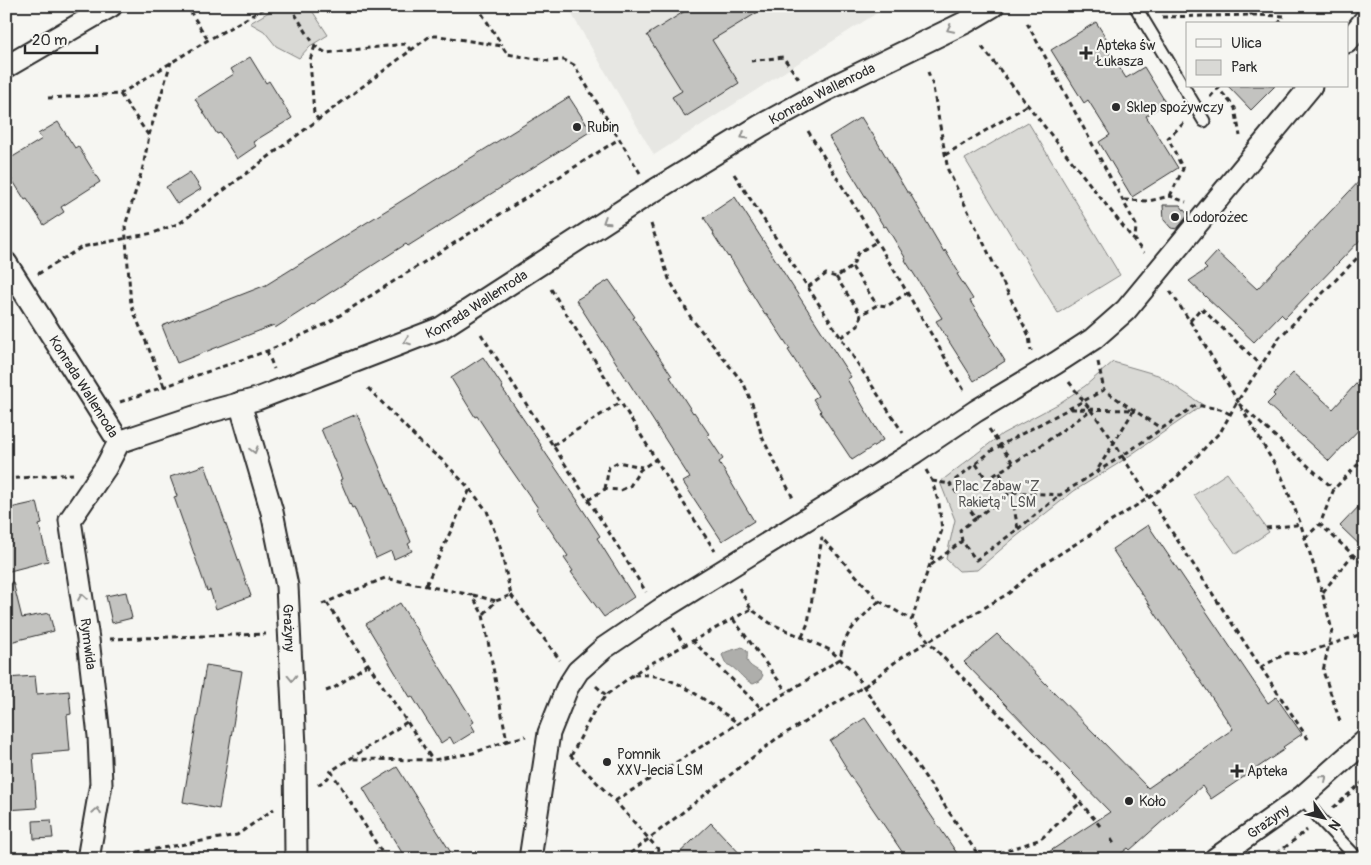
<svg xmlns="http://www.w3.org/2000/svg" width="1371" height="865" viewBox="0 0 1371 865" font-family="Pangolin,sans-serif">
	<rect width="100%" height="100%" fill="#f6f6f2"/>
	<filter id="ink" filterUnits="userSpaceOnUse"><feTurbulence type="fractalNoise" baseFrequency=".02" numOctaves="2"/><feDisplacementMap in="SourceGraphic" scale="10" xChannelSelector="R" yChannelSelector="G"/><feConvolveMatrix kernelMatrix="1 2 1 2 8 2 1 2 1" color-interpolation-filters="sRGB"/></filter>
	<g filter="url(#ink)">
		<path fill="#e7e7e3" d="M567,6h321l-234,149z"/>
		<g fill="#d9d9d5" stroke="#828280">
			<path d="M279,6h30l19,29 -18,11 -11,12 -23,-12 -12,-15 -14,-8z"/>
			<path d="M1028,122l92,153 -62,38 -93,-154z"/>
			<path d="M1113,362l45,13 45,30 -87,60 -42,26 -62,49 -35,30 -18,1 -13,-12 9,-39 -15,-38 62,-48 56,-30 27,-18z"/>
			<path d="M1227,473l42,59 -33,22 -42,-59z"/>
		</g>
		<path fill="#aeaeab" stroke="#7a7a78" d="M742,647l5,4c1,3 0,6 0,9 2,8 12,9 16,15l-3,6 -7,3c-13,-6 -15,-16 -27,-20l-4,-9c4,-5 14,-5 20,-8z"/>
		<g fill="#c3c3c0" stroke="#2b2b2b">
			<path d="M693,6h75l-56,34 27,43 -54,34 -13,-20 10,-6 -35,-56z"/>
			<path d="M1096,22l12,19 -4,3 22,34 18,-11 22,36 -20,13 32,52 -46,29 -33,-55 11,-7 -22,-35 -4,3 -33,-53z"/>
			<path d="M250,57l16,26 3,-2 23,37 -39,24 3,4 -19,13 -17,-26 -3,1 -22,-35 39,-25 -3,-5z"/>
			<path d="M1228,86h47l-24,24z"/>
			<path d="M569,97l22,34 -183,115 -2,-2 -131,84 -1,-3 -97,38 -15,-37 104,-41z"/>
			<path d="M861,117l10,16h1l35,59h2l35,60 1,-2 14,23 -2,1 16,25 -3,2 22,34 -2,1 15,25 -31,20 -38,-60 6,-3 -37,-58 1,-1 -20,-33 -2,1 -55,-90z"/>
			<path d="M58,122l17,26 3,-2 22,36 -39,25 3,5 -20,13 -17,-26 -2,1 -19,-30v-9l36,-22 -4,-5z"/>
			<path d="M190,172l11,17 -24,15 -11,-17z"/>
			<path d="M1365,175v60l-80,83 -4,-4 -27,28 -65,-61 18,-12 -3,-3 13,-14 40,37z"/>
			<path d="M735,197l116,180 -4,2 36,61 -31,20 -32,-48 1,-1 -8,-12 5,-3 -30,-46 2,-1 -23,-35 -2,1 -36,-59 -1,1 -15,-23 1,-1 -10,-15z"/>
			<path d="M1163,205h17l8,10 -11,14 -6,-1 -7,-8z"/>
			<path d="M609,280l26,37 -2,1 39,58 -2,1 23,36 1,-1 15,22 -2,1 16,24 -4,3 35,59 -32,20 -39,-59 7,-4 -114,-178z"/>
			<path d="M483,357l20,30 -1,1 39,57h-1l38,56h-1l23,35 -3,2 37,59 -30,20 -33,-45 2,-1 -9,-13 4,-2 -32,-47 2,-1 -39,-56 1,-1 -23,-35 -2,1 -24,-39z"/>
			<path d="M1293,373l40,36 32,-35v49l-36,38 -62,-57 8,-8 -2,-2z"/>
			<path d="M357,414l54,128 -3,2 4,7 -18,8 -3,-8 -15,7 -22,-51 -2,1 -12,-28 2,-1 -21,-50z"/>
			<path d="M205,465l46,131 -35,13 -6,-19 -3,1 -22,-63 -11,-31 3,-1 -7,-19z"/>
			<path d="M1365,500v50l-25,-24z"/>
			<path d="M37,502l5,22 -3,1 9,36 -42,11v-63z"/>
			<path d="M1148,525l120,178 8,-6 26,37 -19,13 2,2 -74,50 -9,-13 -72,64 -2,-2 -14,11h-76l72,-47 -146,-150 33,-28 151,154 85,-59 -121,-180z"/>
			<path d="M13,582l9,36 27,-5 5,18 -48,12v-60z"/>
			<path d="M126,592l6,26 -20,5 -6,-27z"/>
			<path d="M400,603l74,119 -3,2 4,7 -21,13 -4,-7 -9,6 -29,-47 -2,1 -44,-73z"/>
			<path d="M206,665l36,6 -23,138 -36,-7z"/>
			<path d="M35,676l2,18 32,-3 2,23 -4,1 3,36 -37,3 4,54 -31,2v-132z"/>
			<path d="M865,718l61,90 35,51h-54l-62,-91 1,-1 -16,-26z"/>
			<path d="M397,767l58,92h-49l-15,-24 -28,-47z"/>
			<path d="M51,820l2,18 -19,1 -1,-18z"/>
			<path d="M711,823l34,36h-72z"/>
		</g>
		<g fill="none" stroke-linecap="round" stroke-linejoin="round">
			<g stroke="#2b2b2b" stroke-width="15">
				<g id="lane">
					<path d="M1135,6l69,115"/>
					<path d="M1302,797l18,22 38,40"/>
				</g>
			</g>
			<g stroke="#2b2b2b" stroke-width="25">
				<g id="street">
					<path d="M1347,42l18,-22"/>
					<path d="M6,67l105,-61"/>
					<path id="s1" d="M6,263l113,179 93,-31 45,-12 184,-71 201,-130 118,-72 64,-35 142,-69 27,-16"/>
					<path id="s2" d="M240,403l32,109 15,74 8,161 1,112"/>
					<path d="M88,859l13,-75 -2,-48 -11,-97 -18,-119 36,-53 13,-25"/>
					<path d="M530,859l19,-126 18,-45 11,-17 26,-23 56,-38 255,-158 61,-41 80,-48 37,-24 33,-29 185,-224"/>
					<path id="s3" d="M1215,859l87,-62 63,-56"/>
				</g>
			</g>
			<g stroke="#2b2b2b" stroke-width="3" stroke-dasharray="5 4" stroke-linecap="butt">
				<path d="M290,6l25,40 11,7 79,-9 6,6"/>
				<path d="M477,6l25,39"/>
				<path d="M1244,6l8,9"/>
				<path d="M190,11l18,29"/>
				<path d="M1162,17l91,-2 32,1"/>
				<path d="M1027,23l109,202 -1,17"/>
				<path d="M1278,24l6,-7"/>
				<path d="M315,46l-5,14 4,54 4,5"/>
				<path d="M982,47l162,206"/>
				<path d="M751,61l32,-4 16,22"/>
				<path d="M928,72l4,10 16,88 81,166 2,15"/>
				<path d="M1220,86l-2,2 17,20 5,28"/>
				<path d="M120,94l29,42 -6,31 -18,59 1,13 5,66 33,81"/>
				<path d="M1210,97l8,-9"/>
				<path d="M48,98l72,-4 88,-54 61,-34"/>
				<path d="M808,131l86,139 71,122"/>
				<path d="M149,135l22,-73"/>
				<path d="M945,155l83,-50"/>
				<path d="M734,174l169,259"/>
				<path d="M1170,196l13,-27 -15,-31 16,-15"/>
				<path d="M1124,200l25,1 21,-5 16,6"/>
				<path d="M651,224l18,55 22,39 53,66 11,27 7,26 32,63"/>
				<path d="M852,267l25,38"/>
				<path d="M38,274l44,-27 71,-14 27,-10 250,-187h9l63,10 5,8 41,7 16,-1 10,5 66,108"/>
				<path d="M836,277l25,38"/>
				<path d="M808,287l18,-13 10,3 16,-10 6,-14 18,-11"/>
				<path d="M551,289l120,195 44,67"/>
				<path d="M1170,291l29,44 83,142 18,45 22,70 10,38 -9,41 18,53"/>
				<path d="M1190,321l11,-13 60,57"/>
				<path d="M6,332l2,20 -2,1"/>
				<path d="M481,334l124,192 41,66"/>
				<path d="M841,337l17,-11 3,-11 16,-10 10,1 20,-13"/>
				<path d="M267,351l7,18"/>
				<path d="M1098,362l6,28"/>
				<path d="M1069,382c18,24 38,47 53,74l-62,39 -49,-3 -35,26 -26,-34 44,-35c36,-20 73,-39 110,-59l58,39"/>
				<path d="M368,388l53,55 21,17 28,29 17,22 13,35 11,49 -15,6 -13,14"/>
				<path d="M120,402l147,-51 59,-27 293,-185"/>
				<path d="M1239,404l95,85"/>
				<path d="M1071,409l63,1 -38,62"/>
				<path d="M1230,414l-10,-5 -24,-4 -74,51 188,286"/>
				<path d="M989,429l24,34"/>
				<path d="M553,445l68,-43"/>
				<path d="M1365,457l-31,32 -14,35 45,42"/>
				<path d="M976,464l11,16 12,-8"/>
				<path d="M926,470l6,11 7,23 3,26 -20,57 -10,33c26,36 60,66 91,98 34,34 67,71 97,108"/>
				<path d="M6,479l67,-5"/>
				<path d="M932,481l18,3"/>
				<path d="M605,489l4,-22 9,-5 24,5"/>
				<path d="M588,500l17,-11 16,1 9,-4 10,-16 16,-11"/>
				<path d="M976,518l-16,12 2,11 14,19 42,-31 -7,-37 -12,-20 44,-28 48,-34"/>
				<path d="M1266,528l30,-3 4,-3"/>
				<path d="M1018,529l42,-34"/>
				<path d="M1305,538l15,-14"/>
				<path d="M931,565l31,-24"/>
				<path d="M426,585l44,-96"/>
				<path d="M739,588l12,21 19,14 60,27 23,21 128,188"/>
				<path d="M1323,592l30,-38"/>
				<path d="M473,595l23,6"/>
				<path d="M511,595l49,65"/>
				<path d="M879,601l33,19"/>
				<path d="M327,603l105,156"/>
				<path d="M322,604l63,-26 87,17 11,20 24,126 -34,12 -40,7 -82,-1"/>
				<path d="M733,619l54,73"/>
				<path d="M673,628l11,16"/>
				<path d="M802,637l6,-14 14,-85"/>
				<path d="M110,639l156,-5"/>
				<path d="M692,640l69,68"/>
				<path d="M1261,667l26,-14 15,1 63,-21"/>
				<path d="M634,675c41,-4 72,28 104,48"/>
				<path d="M596,686l10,9"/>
				<path d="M326,691l8,-3 34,-24"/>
				<path d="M507,741l19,-5"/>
				<path d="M570,755l45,46 52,58"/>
				<path d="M571,756l22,-43 13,-18 35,-26 110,-60"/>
				<path d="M318,785l10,-7 3,-7"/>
				<path d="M615,801l225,-142c5,-30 19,-38 39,-58l-58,-64"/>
				<path d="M1333,808l32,-28"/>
				<path d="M1111,839l3,5"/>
				<path d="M110,857l127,-22 37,-26"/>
				<path d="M386,859l-55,-88 76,-49"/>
				<path d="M623,859l153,-120 89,-53 34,-27 110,-66 30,-26 111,-70 27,-20 44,-46 16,-29 42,-64 86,-88"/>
				<path d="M982,859l59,-20 40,-37"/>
				<path d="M1270,859l37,-29"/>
			</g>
			<use href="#lane" stroke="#f6f6f2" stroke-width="11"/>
			<use href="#street" stroke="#f6f6f2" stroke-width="21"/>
		</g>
		<defs><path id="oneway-chevron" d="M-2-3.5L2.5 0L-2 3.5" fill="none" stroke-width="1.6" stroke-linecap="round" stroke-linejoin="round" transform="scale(1.25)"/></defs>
		<g stroke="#90908e">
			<use href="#oneway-chevron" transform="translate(950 29) rotate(154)"/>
			<use href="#oneway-chevron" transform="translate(744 136) rotate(149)"/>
			<use href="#oneway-chevron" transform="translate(606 221) rotate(147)"/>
			<use href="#oneway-chevron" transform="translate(407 341) rotate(159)"/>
			<use href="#oneway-chevron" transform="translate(254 450) rotate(74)"/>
			<use href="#oneway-chevron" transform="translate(82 597) rotate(-99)"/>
			<use href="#oneway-chevron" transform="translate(292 678) rotate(88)"/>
			<use href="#oneway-chevron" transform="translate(1324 778) rotate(-41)"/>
			<use href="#oneway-chevron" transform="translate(97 811) rotate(-80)"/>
		</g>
	</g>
	<g fill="#2b2b2b" stroke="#f6f6f2" stroke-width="2">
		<path d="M1083.5 45.5h5v5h5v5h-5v5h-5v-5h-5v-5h5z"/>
		<circle cx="1116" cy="107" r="5"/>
		<circle cx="577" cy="127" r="5"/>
		<circle cx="1175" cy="217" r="5"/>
		<circle cx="607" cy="762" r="5"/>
		<path d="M1234.5 763.5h5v5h5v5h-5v5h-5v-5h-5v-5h5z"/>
		<circle cx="1129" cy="801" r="5"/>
	</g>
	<g text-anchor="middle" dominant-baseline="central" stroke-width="4.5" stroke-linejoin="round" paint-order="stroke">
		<g font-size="14" fill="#2b2b2b" stroke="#f6f6f2" text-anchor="start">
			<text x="1096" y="45">Apteka św<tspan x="1096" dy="16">Łukasza</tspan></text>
			<text x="1126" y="107">Sklep spożywczy</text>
			<text x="587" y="127">Rubin</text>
			<text x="1185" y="217">Lodorożec</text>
			<text x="617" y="754">Pomnik<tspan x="617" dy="16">XXV-lecia LSM</tspan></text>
			<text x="1247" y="771">Apteka</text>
			<text x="1139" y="801">Koło</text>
		</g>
		<g font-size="14" fill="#2b2b2b" stroke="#f6f6f2">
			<text stroke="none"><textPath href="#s1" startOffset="1001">Konrada Wallenroda</textPath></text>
			<text stroke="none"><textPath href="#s1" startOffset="596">Konrada Wallenroda</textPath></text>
			<text stroke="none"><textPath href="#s1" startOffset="146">Konrada Wallenroda</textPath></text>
			<text stroke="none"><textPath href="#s2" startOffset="231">Grażyny</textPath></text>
			<text transform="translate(88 644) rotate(83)">Rymwida</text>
			<text stroke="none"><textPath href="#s3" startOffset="65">Grażyny</textPath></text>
		</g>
		<g font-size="14" fill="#565656" stroke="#f6f6f2">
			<text x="997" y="486">Plac Zabaw "Z<tspan x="997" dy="16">Rakietą" LSM</tspan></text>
		</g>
	</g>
	<rect width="1371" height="865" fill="none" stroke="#f6f6f2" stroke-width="25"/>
	<rect x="12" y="12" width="1346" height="840" fill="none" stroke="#2b2b2b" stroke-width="2" filter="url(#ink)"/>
	<rect x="1186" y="22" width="162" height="65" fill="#f6f6f2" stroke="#a5a5a2"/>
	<rect x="1196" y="39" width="25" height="8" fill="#f6f6f2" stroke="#a5a5a2"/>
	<text x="1231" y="48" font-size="15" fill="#2b2b2b">Ulica</text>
	<rect x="1196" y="60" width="25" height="15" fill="#d9d9d5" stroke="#a5a5a2"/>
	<text x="1231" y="72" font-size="15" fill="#2b2b2b">Park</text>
	<g transform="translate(1324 818) rotate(124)" stroke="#f6f6f2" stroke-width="4" paint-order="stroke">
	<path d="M0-4L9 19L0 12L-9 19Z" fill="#2b2b2b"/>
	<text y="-8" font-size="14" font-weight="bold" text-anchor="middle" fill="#2b2b2b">N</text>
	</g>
	<path d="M25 45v8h72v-8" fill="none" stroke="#2b2b2b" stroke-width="2.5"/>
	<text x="32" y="45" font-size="15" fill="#2b2b2b" stroke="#f6f6f2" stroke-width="4" paint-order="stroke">20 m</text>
</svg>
